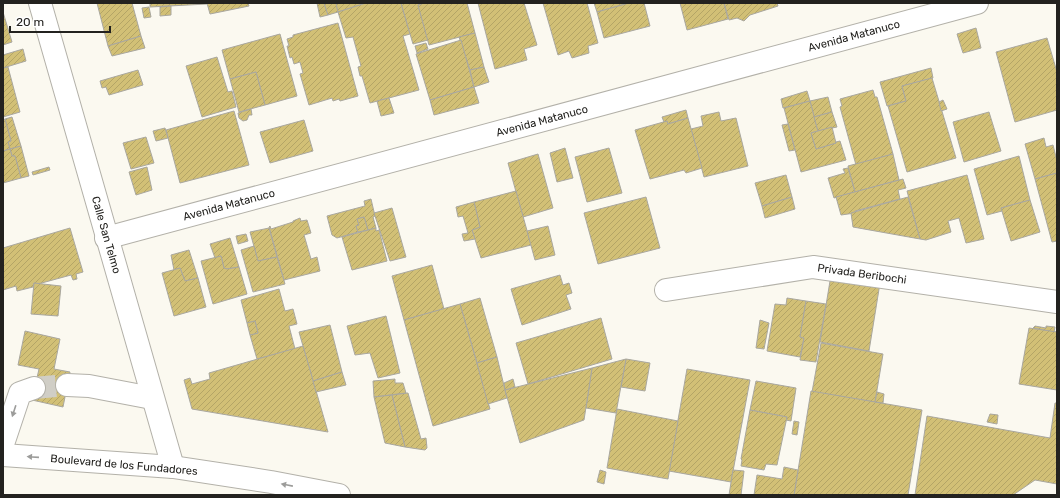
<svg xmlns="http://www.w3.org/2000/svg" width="1060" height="498" viewBox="0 0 1060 498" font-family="Rubik,sans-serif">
	<defs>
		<pattern id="building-hatch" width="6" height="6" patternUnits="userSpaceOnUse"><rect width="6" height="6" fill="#d2c076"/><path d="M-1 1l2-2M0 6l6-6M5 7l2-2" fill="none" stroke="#b4a566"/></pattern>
	</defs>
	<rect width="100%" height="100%" fill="#fbf9f0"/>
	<g fill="url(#building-hatch)" stroke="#a9a79f">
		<path d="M97,3h35l9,33 -33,10z"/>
		<path d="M150,3h57v1l-57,3z"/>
		<path d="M207,3h41l1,3 -39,8z"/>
		<path d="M317,3h7l4,12 -8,2z"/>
		<path d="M324,3h12l2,9 -10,3z"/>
		<path d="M336,3h30l-28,9z"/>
		<path d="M366,3h35l9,31 -7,2 16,54 -49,13 -8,-27h-2l-2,-9 3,-1 -8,-29 -7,1 -8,-26z"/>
		<path d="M401,3h23l-6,2 10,35 -15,4z"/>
		<path d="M424,3h43l8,30 -46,12 -11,-40z"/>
		<path d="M478,3h46l13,42 -13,4 3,11 -32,9z"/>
		<path d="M543,3h44l11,40 -10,3 1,7 -17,5 -3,-7 -11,4z"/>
		<path d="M594,3h35l-32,9z"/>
		<path d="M629,3h15l6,23 -46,12 -7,-26z"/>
		<path d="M680,3h44l4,16 -41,11z"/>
		<path d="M724,3h53l1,3 -28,9 -6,6 -7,-3 -8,2z"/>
		<path d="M171,6v9l-11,1v-9z"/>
		<path d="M149,7l2,10 -7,1 -2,-10z"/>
		<path d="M3,12l9,30 -9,3z"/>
		<path d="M338,23l20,73 -18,5 -1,-2 -6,2 -1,-3 -23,7 -9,-31 3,-1 -3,-11 -6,2 -2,-7 -2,1 -3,-12h2l-2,-7 6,-2v-2z"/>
		<path d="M976,28l5,20 -18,5 -6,-19z"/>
		<path d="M475,33l9,34 -14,3 -11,-33z"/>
		<path d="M280,34l17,62 -32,9 -9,-33 -26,7 -8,-29z"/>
		<path d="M141,36l4,12 -33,8 -4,-10z"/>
		<path d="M1047,38l10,34v38l-42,12 -19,-70z"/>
		<path d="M461,40l13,47 -44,13 -14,-46z"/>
		<path d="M426,43l2,6 -11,4 -2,-7z"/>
		<path d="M23,49l3,12 -23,7v-13z"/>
		<path d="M217,57l11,35 4,-1 4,16 -34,10 -16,-51z"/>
		<path d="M8,67l12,45 -17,5v-49z"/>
		<path d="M484,67l5,15 -15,5 -4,-17z"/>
		<path d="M931,68l2,10 -31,8 4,15 -19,5 -7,-24z"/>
		<path d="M138,70l5,15 -34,10 -3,-8 -4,1 -2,-7z"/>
		<path d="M256,72l9,33 -26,7 -9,-33z"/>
		<path d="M932,78l24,80 -49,14 -19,-66 18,-5 -4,-15z"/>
		<path d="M474,87l5,16 -45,12 -4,-15z"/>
		<path d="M873,90l2,7h2l16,57 -37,11 -16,-58 2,-1 -2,-7z"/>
		<path d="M807,91l3,10 -27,7 -2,-9z"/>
		<path d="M828,97l4,15 -18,5 -4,-16z"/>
		<path d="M389,98l5,15 -13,3 -4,-15z"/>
		<path d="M943,100l4,9 -6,2 -2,-9z"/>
		<path d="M810,101l8,30 -7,2 5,16 20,-6v-1l4,-1 6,19 -45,12 -17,-64z"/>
		<path d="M251,109l1,6h-3l-2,5 -4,1 -4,-3 -1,-5z"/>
		<path d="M686,110l2,8 -20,6 -1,-3 -3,1 -2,-5z"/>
		<path d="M234,111l15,54 -69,18 -14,-53z"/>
		<path d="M719,112l2,9 15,-3 12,48 -44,11 -13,-48 12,-3 -2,-10z"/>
		<path d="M832,112l5,15 -19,4 -4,-14z"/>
		<path d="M989,112l12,39 -37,11 -11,-40z"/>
		<path d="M12,117l9,29 -11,3 -2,-7 3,-1 -6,-22z"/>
		<path d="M688,118l14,50 -16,5 -2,-3 -34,9 -15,-49 32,-9 1,3z"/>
		<path d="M5,119l6,22 -3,1 2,7 -7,2v-31z"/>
		<path d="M304,120l9,31 -43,12 -10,-31z"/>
		<path d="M788,124l7,26 -6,1 -7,-26z"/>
		<path d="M832,127l4,16 -20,6 -5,-16z"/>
		<path d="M165,128l3,10 -12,3 -3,-10z"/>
		<path d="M146,137l8,26 -23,6 -8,-26z"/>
		<path d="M1044,138l2,9 7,-2 4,16v12l-22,6 -10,-35z"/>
		<path d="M21,146l8,30 -8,2 -6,-22h-3l-2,-7z"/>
		<path d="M565,148l8,30 -16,4 -7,-29z"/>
		<path d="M609,148l13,45 -35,9 -12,-45z"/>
		<path d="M10,149l2,7h3l6,22 -18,5v-32z"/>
		<path d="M538,154l15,54 -30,9 -15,-54z"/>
		<path d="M893,154l6,26 -44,12 -7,-26z"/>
		<path d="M1019,156l11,44 -29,8 1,3 -15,4 -13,-46z"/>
		<path d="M49,167l1,3 -17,5 -1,-3z"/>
		<path d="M147,167l5,23 -16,5 -7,-23z"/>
		<path d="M848,168l7,24 -21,6 -6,-20 17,-5 -2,-4z"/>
		<path d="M1057,173v68l-5,1 -17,-63z"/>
		<path d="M786,175l6,22 -30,9 -7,-23z"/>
		<path d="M967,175l17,64 -18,4 -7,-25 -11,3 3,11 -25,8 -6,-1 -13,-48z"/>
		<path d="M903,179l3,9 -8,2 2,9 -45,12v2l-14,2 -5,-18z"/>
		<path d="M516,191l15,54 -50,13 -9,-28 8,-3 -6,-25z"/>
		<path d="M646,197l14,51 -62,16 -14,-51z"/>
		<path d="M792,197l3,12 -30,9 -3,-12z"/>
		<path d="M908,197l12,42 -67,-12 -2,-14z"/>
		<path d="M371,199l4,17 -2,1 3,11 -8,2 -4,-13 -7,2 2,6 -3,1 2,6 -21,6 -5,-3 -5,-19 38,-10 -1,-5z"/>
		<path d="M1030,200l10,32 -29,9 -10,-33z"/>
		<path d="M474,202l6,25 -8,3 3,9 -11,2 -2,-7 6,-1 -5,-17 -5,1 -2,-10z"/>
		<path d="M392,208l14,49 -16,4 -16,-48z"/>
		<path d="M364,217l4,13 -10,2 -2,-6 3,-1 -2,-6z"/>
		<path d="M300,218l1,3 6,-1 4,13 -7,2 7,24 6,-2 3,14 -36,9 -15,-53 1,-1 1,3 22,-7v-1z"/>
		<path d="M548,226l7,29 -20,5 -8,-29z"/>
		<path d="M70,228l13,44 -7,2 1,5 -4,1 -2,-5 -33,9 -4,-1 -1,4 -16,4 -1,-5 -13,4v-42z"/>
		<path d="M269,228l8,29 -19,4 -8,-29z"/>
		<path d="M376,228v3l3,-1 8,31 -35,9 -10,-33z"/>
		<path d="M246,234l2,7 -10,3 -2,-8z"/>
		<path d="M230,238l9,29 -12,2 -3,-1 -3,-12 -6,2 -5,-14z"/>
		<path d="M254,246l4,15 19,-4 8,27 -32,8 -12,-42z"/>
		<path d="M189,250l9,28 -13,3 -5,-13 -6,2 -3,-15z"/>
		<path d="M221,256l3,12 3,1 12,-2 8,27 -34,10 -12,-43z"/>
		<path d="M432,265l12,44 -40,11 -12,-44z"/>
		<path d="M180,268l5,13 13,-3 8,29 -32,9 -12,-43z"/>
		<path d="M560,275l3,10 6,-2 3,10 -6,2 5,14 -49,16 -11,-36z"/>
		<path d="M831,275l49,8 -11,68 -49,-9z"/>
		<path d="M34,283l27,3 -3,30 -27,-2z"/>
		<path d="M279,289l6,22 8,-2 4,15 -8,2 6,23 -38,10 -7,-24 8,-2 -3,-12 -8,2 -6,-23z"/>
		<path d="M480,298l17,59 -20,6 -17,-59z"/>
		<path d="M787,298l19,3 -6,36 4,1 -4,19 -33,-6 8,-47 11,1z"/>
		<path d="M806,301l20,3 -10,58 -16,-2 4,-22 -4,-1z"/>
		<path d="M460,304l30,105 -57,17 -29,-106z"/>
		<path d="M386,316l14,57 -22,5 -8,-25 -15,2 -8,-29z"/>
		<path d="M601,318l11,41 -84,25 -12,-41z"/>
		<path d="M760,320l9,3 -5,26 -8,-1z"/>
		<path d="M255,321l3,12 -8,2 -3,-12z"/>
		<path d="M330,325l12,47 -29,9 -14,-49z"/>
		<path d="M1035,326l11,2v-2l9,1 -1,5 -21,-4z"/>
		<path d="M1029,328l28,4v58l-38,-6z"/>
		<path d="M25,331l35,8 -6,30 16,3 -7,35 -31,-7 7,-31 -21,-4z"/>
		<path d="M821,343l62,11 -8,48 -63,-10z"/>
		<path d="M303,346l25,86 -136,-23 -8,-29 6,-2 2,6 18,-5 -1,-6z"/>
		<path d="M497,357l10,41 -19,6 -11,-41z"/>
		<path d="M626,359l24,4 -5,28 -24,-4z"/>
		<path d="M626,359l-10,54 -30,-5 6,-40z"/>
		<path d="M592,368l-8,52 -64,23 -15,-53z"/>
		<path d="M687,369l63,11 -19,102 -62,-11z"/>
		<path d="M342,372l4,13 -30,7 -3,-11z"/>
		<path d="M395,379v4h8l3,10 -32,4 -1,-16z"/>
		<path d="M513,379l2,8 -10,3 -1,-7z"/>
		<path d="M756,381l40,7 -5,33 -5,-1 1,-3 -37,-7z"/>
		<path d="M811,391l111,19 -14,85h-114z"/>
		<path d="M877,392l7,2 -1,9 -8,-1z"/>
		<path d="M408,393l13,46 5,-1 1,10 -2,2 -20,-3 -13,-52z"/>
		<path d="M392,395l13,52 -20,-4 -11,-46z"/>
		<path d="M1055,403h2v81l-22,-4 -22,15h-98l12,-79 123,22z"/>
		<path d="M617,409l61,12 -10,58 -61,-11z"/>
		<path d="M750,410l37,7 -10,48 -11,-1 -2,6 -23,-4 1,-6 -1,-1z"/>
		<path d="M990,414l8,1 -1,9 -10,-2z"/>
		<path d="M794,421l5,1 -2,13 -5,-1z"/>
		<path d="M784,467l14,3 -4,25h-40l3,-20 25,4z"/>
		<path d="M600,470l6,2 -2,12 -7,-2z"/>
		<path d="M733,470l11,1 -3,24h-12z"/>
	</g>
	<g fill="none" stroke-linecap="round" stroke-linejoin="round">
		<path stroke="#d0cec6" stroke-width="22" stroke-dasharray="22 11" stroke-linecap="butt" d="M34,388l33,-3"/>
		<g stroke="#b3b1a9" stroke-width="24">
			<g id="minor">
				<path d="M40,3l133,464"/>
				<path d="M106,238l871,-235"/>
				<path d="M666,290l147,-23 244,35"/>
				<path d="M67,385l22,1 63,12"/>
				<path d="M3,444l17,-51 14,-5"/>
			</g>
		</g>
		<g stroke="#b3b1a9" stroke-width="24">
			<path id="major" d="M3,455l170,12 98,15 68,13"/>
		</g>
		<use href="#minor" stroke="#fff" stroke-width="22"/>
		<use href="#major" stroke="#fff" stroke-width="22"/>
	</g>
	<defs><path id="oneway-solid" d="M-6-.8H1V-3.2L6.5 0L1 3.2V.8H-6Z"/></defs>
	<g fill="#9c9c9a">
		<use href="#oneway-solid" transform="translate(14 411) rotate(108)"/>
		<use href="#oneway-solid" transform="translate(33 457) rotate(-176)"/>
		<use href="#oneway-solid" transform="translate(287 485) rotate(-169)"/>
	</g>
	<g text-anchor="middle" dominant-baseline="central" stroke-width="3" stroke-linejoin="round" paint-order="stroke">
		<g font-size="11" fill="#23221f" stroke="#fff">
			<text transform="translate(854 36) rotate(-15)">Avenida Matanuco</text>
			<text transform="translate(542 121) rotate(-15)">Avenida Matanuco</text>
			<text transform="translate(229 205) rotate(-15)">Avenida Matanuco</text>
			<text transform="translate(106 235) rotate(74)">Calle San Telmo</text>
			<text transform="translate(862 274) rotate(8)">Privada Beribochi</text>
			<text transform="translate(124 465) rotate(5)">Boulevard de los Fundadores</text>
		</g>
	</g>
	<rect width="1060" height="498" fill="none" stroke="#23221f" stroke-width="8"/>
	<path d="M10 26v6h100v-6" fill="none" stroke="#23221f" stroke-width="2"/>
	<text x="16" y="26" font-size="12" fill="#23221f" stroke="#ffffff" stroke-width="3" paint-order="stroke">20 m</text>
</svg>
